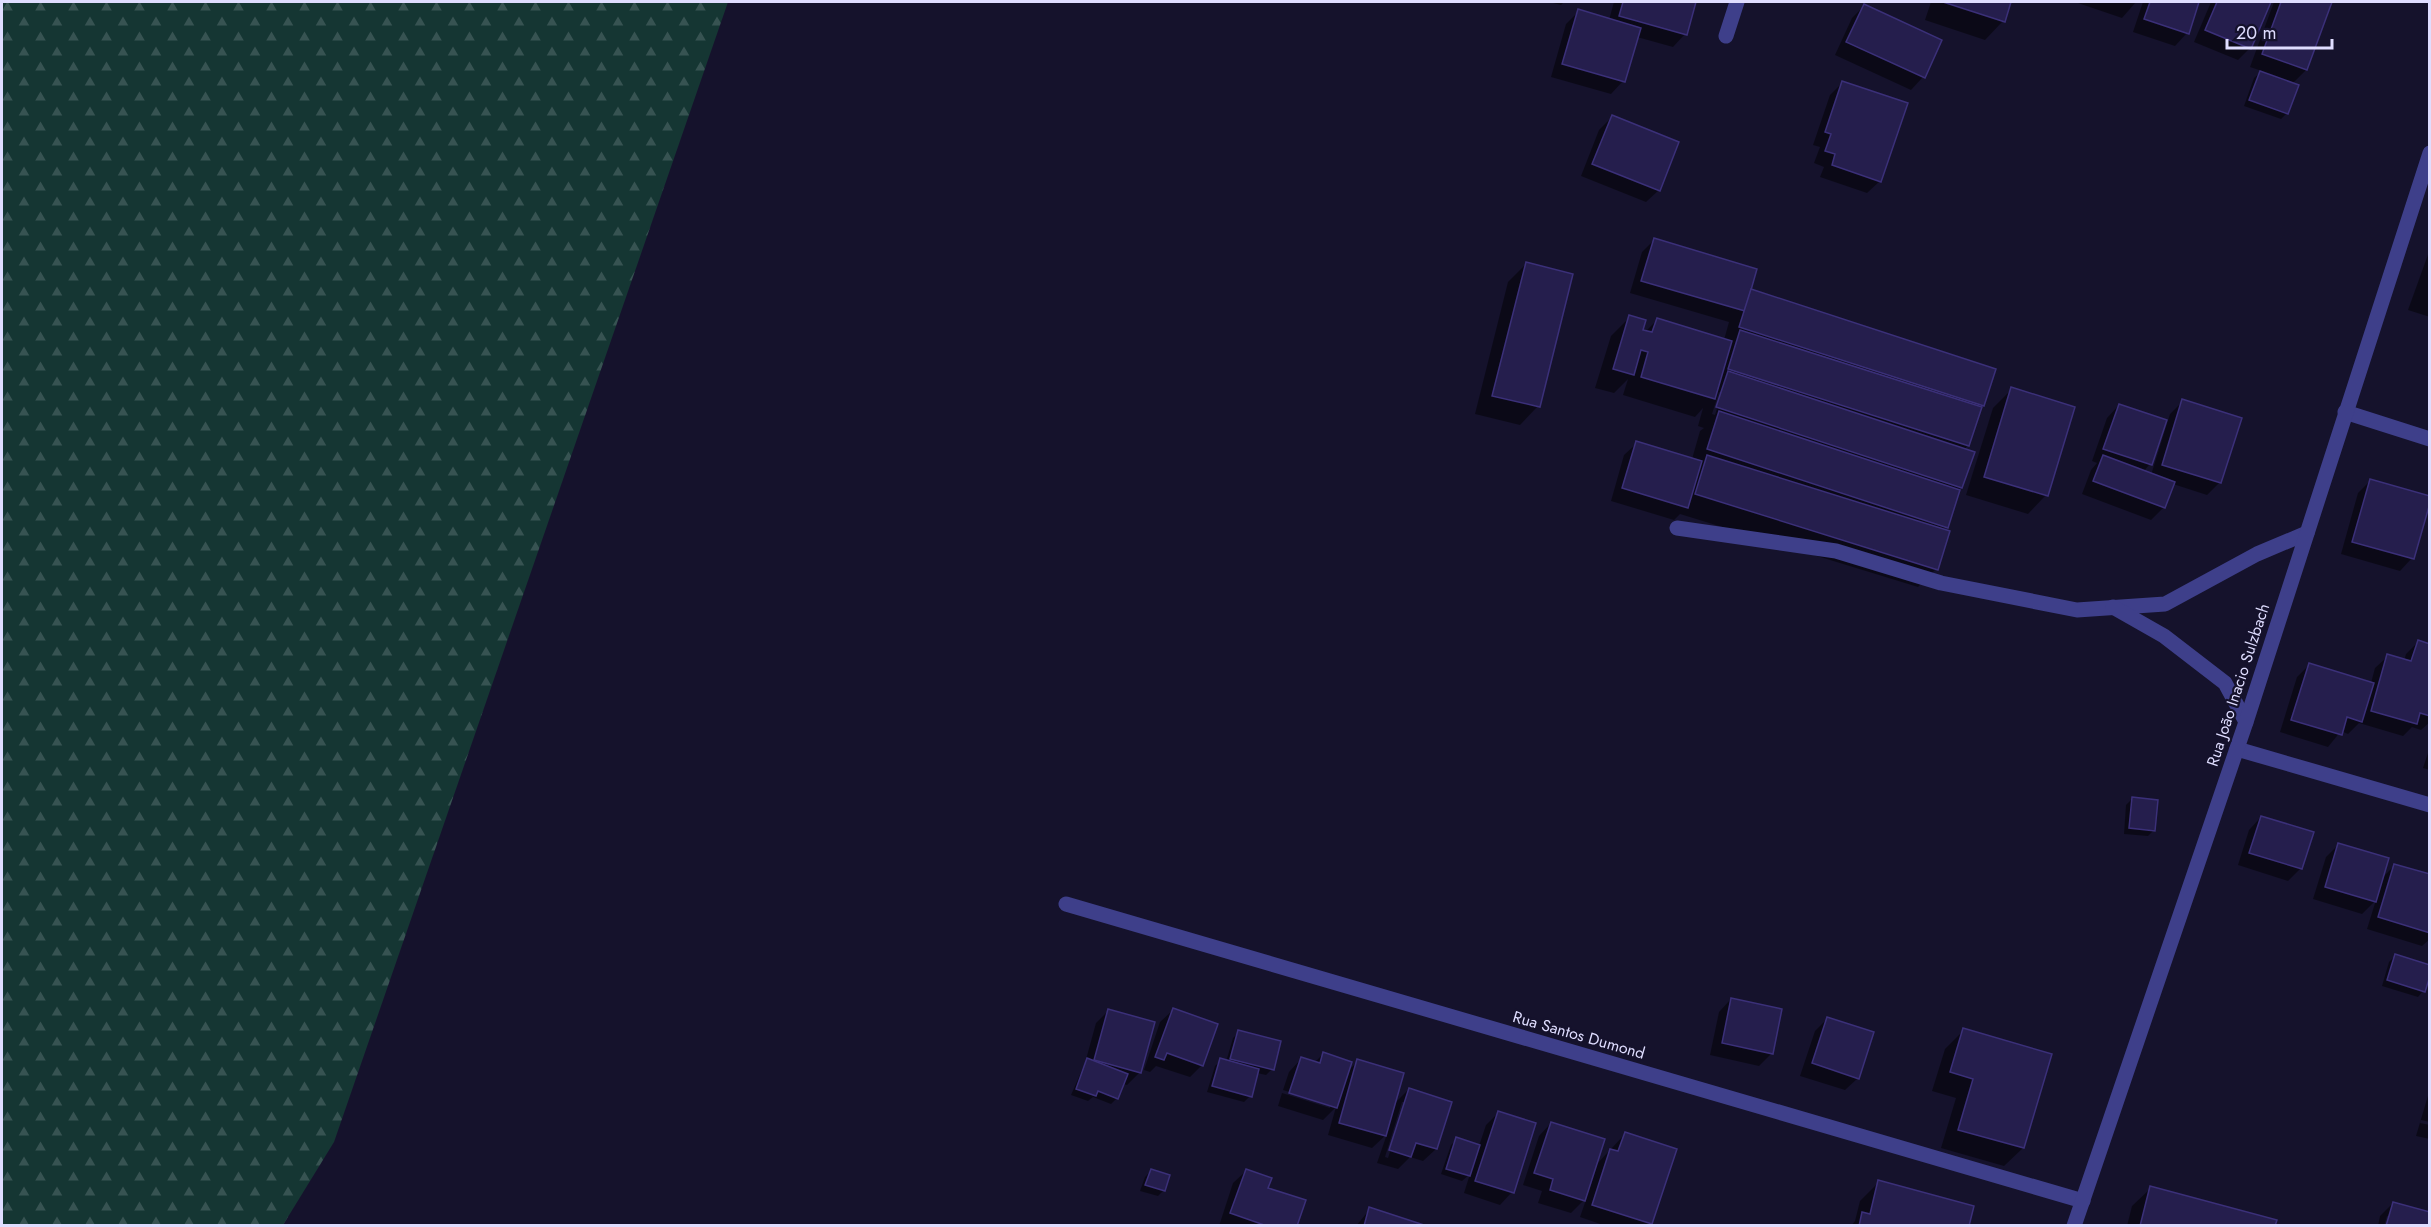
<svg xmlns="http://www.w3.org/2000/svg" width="2431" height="1227" viewBox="0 0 2431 1227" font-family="Jost,sans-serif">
	<defs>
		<pattern id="forest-firs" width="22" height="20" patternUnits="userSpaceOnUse" patternTransform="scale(1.5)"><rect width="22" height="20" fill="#153633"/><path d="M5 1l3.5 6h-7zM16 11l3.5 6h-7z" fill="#375352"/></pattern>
	</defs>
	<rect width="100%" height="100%" fill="#15122c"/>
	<path fill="url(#forest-firs)" d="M2,2h726l-394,1140 -51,83h-281z"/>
	<g fill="#0007" fill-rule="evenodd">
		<path d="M1549,2h15l-3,3z"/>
		<path d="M1614,2h81l-10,32 -12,13 -36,-10 -14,44 -12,13 -60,-17 15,-53 13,-13 30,9z"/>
		<path d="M1931,2h79l-7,19 -18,19 -60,-20z"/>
		<path d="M2075,2h61l-14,16z"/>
		<path d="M2143,2h55l-11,31 -12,13 -42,-14z"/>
		<path d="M2211,2h58l-19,46 -12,12 -44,-18z"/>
		<path d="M2274,2h56l-24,68 -14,14 -5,29 -6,6 -37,-13 10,-28 8,-7 -12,-4z"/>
		<path d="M1864,6l76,35 -17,36 -12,13 -76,-35 17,-37z"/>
		<path d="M1842,83l38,98 -13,12 -47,-16 4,-10 -10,-4 6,-16 -7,-2 17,-50z"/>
		<path d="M1612,117l47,73 -13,12 -65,-26 18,-46z"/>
		<path d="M1654,240l94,55 246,75 -26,75 -4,5 -3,37 -3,3 -12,37 -3,3 -7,39 -18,18 -238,-73 -6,6 -63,-19 13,-46 13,-12 55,16 8,-28 4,-3 -6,-2 5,-18 -8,9 -72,-22 5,-16 -14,14 -19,-5 16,-52 19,-19 15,15 12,-12 67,20 5,-18 -99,-29 12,-41zM1719,392h3l-7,23 -3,-1z"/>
		<path d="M2430,249v68l-22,-7z"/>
		<path d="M1526,264l12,142 -18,19 -45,-11 33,-132z"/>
		<path d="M2012,389l34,106 -18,19 -62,-19 27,-87z"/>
		<path d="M2183,401l37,81 -13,13 -34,-11 -9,23 -13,13 -69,-26 9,-24 6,-7 -5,-2 15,-43 12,-13 31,59 -7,8 8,3 19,-61z"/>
		<path d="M2371,480l41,78 -12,13 -59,-17 17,-61z"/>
		<path d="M2418,642l12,3v77l-9,8 -9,-3 -9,9 -44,-13 -11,11 -7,-3 -13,16 -48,-15 17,-55 13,-13 61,19 4,-15 13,-12 16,5 2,-7z"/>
		<path d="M2430,747v23l-7,-2z"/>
		<path d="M2132,799l22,31 -6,6 -24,-2 2,-29z"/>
		<path d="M2261,817l40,51 -13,13 -50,-16 11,-35z"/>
		<path d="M2339,844l42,35 14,-14 35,11v63l-8,7 -55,-17 9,-29 -14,14 -49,-15 13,-42z"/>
		<path d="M2395,956l28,35 -5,6 -36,-11 7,-24z"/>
		<path d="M1731,999l41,54 -13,13 -49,-11 9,-43z"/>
		<path d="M1173,1010l29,55 -12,12 -34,-11 -6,6 -6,-2 16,-48z"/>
		<path d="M1108,1011l32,61 -13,13 -4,-1 -6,14 -6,6 -18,-7 -5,4 -17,-6 14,-32 11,-40z"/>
		<path d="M1828,1018l30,60 -13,12 -45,-14 15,-45z"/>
		<path d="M1964,1030l59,118 -19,18 -63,-18 15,-50 -24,-7 13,-42z"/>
		<path d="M1239,1032l33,37 -6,6 -9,-2 -7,23 -6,6 -37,-10 8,-26 6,-6 5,2 7,-24z"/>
		<path d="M1323,1054l24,18 11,-11 35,44 16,-16 27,60 -13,12 -13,-4 -12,12 -21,-6 10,-29 -15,14 -44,-13 8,-28 -13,13 -45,-14 4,-13 48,15v-3l-47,-15 6,-18 12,-13 13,4zM1402,1102h4l-18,56 -3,-1z"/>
		<path d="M2430,1089v33l-9,-2 -1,3 10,2v14l-14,-3z"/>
		<path d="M1498,1113l14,79 -12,13 -36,-12 6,-19 -8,7 -21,-7 10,-29 6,-6 22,7 7,-21z"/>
		<path d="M1551,1123l44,43 30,-32 26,89 -3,3h-42l-26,-9 7,-20 -16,16 -33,-10 4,-12 -19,-6 16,-49z"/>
		<path d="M1151,1171l13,19 -6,6 -18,-5 5,-14z"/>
		<path d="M1246,1171l20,18 30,37h-77l14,-43z"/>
		<path d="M1879,1182l88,44h-116l4,-5 5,-20z"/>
		<path d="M2151,1188l123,38h-147l5,-20z"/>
		<path d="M2393,1203l-3,13h-3l-3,10h-6l2,-10z"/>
		<path d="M1370,1209l52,17h-66z"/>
	</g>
	<g fill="#251e4d" stroke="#3b3079" stroke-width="1.5">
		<path d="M1623,2h73l-9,33 -68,-19z"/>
		<path d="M1943,2h68l-6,20z"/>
		<path d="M2150,2h49l-10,32 -45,-15z"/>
		<path d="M2217,2h54l-20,47 -46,-19z"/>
		<path d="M2281,2h51l-25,68 -45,-16z"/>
		<path d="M1864,4l78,36 -17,38 -79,-36z"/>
		<path d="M1578,9l63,19 -16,54 -63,-18z"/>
		<path d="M2260,71l39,14 -11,29 -39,-14z"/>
		<path d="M1842,81l66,22 -27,79 -49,-17 3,-11 -10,-3 6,-17 -6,-2z"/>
		<path d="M1612,115l67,27 -19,49 -68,-27z"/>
		<path d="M1654,238l103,31 -12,42 -104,-30z"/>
		<path d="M1526,262l47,12 -33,133 -48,-11z"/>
		<path d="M1751,289l245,80 -12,37 -245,-79z"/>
		<path d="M1629,315l17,5 -3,10 9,2 5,-14 75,23 -17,58 -74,-22 7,-25 -7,-2 -7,25 -21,-6z"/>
		<path d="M1740,330l242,77 -13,39 -241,-77z"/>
		<path d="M1728,371l247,81 -13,36 -246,-81z"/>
		<path d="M2011,387l64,20 -27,89 -64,-19z"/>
		<path d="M2182,399l60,19 -21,65 -59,-18z"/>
		<path d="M2119,404l48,16 -15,45 -49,-16z"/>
		<path d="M1719,411l241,79 -12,38 -241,-79z"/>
		<path d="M1636,441l66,20 -14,47 -66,-20z"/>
		<path d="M1707,455l243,76 -12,39 -243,-76z"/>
		<path d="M2103,455l72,27 -10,26 -72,-27z"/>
		<path d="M2370,479l60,17v7l-16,56 -62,-17z"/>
		<path d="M2418,640l12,4v72l-10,-3 -3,11 -46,-13 16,-57 24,7z"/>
		<path d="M2309,663l65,20 -12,39 -15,-5 -5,18 -51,-15z"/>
		<path d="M2132,797l26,3 -3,31 -26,-3z"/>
		<path d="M2261,816l53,16 -12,37 -53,-16z"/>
		<path d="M2338,843l51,15 -13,44 -51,-15z"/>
		<path d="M2394,864l36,10v59l-52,-16z"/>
		<path d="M2395,954l35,11v11l-5,16 -38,-12z"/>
		<path d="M1731,998l51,11 -9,45 -51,-11z"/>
		<path d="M1173,1008l45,16 -15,42 -36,-13 -3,7 -9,-3z"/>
		<path d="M1108,1009l47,13 -14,51 -47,-13z"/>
		<path d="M1827,1017l47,15 -15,47 -47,-16z"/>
		<path d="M1963,1028l89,26 -28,94 -66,-18 15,-51 -23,-7z"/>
		<path d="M1238,1030l43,11 -7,29 -44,-11z"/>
		<path d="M1323,1052l29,10 -15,46 -48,-15 12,-36 19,6z"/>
		<path d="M1087,1058l41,16 -10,25 -20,-8 -2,5 -20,-7z"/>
		<path d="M1220,1058l39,11 -7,28 -40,-11z"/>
		<path d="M1357,1059l47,14 -18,63 -47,-13z"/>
		<path d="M1409,1088l43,14 -15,47 -21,-6 -5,14 -22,-7z"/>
		<path d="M1498,1111l38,12 -22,70 -39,-12z"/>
		<path d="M1551,1122l54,17 -20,62 -35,-11 3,-11 -19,-6z"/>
		<path d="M1625,1132l52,17 -25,75 -60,-19 18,-56 8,2z"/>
		<path d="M1456,1137l24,8 -10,31 -24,-7z"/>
		<path d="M1151,1169l19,6 -5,16 -20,-6z"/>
		<path d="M1246,1169l26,9 -4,10 38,12 -9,26h-30l-37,-13z"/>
		<path d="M1878,1180l96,26 -5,20h-110l3,-14 8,2z"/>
		<path d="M2150,1186l127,34 -2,6h-135z"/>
		<path d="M2393,1202l37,10v14h-44z"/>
		<path d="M1369,1207l58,19h-63z"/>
	</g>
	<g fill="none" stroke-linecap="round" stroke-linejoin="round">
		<g stroke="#3e3f8a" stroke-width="15">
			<path d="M1677,528l159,23 105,32 136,27 88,-6 92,-50 50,-21"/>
			<path d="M2113,607l51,29 61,47 21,39"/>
		</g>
		<g stroke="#3e3f8a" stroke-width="15">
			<path d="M1726,36l11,-34"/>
			<path d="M2345,412l85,27"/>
			<path d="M2237,749l193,56"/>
			<path d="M1066,904l1017,297"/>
		</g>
		<path stroke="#3e3f8a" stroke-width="15" d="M2074,1226l172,-504 184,-569"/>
	</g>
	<g text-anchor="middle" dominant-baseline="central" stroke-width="4.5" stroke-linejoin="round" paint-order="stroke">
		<g font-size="16" fill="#dfddff" stroke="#15122c">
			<text transform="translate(2238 685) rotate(-72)">Rua João Inacio Sulzbach</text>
			<text transform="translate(1579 1035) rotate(16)">Rua Santos Dumond</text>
		</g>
	</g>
	<rect width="2431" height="1227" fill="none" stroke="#dfddff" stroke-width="6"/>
	<path d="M2227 39v9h105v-9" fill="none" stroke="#dfddff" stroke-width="3"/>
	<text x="2236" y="39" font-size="18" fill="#dfddff" stroke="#15122c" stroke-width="4.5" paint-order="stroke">20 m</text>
</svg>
